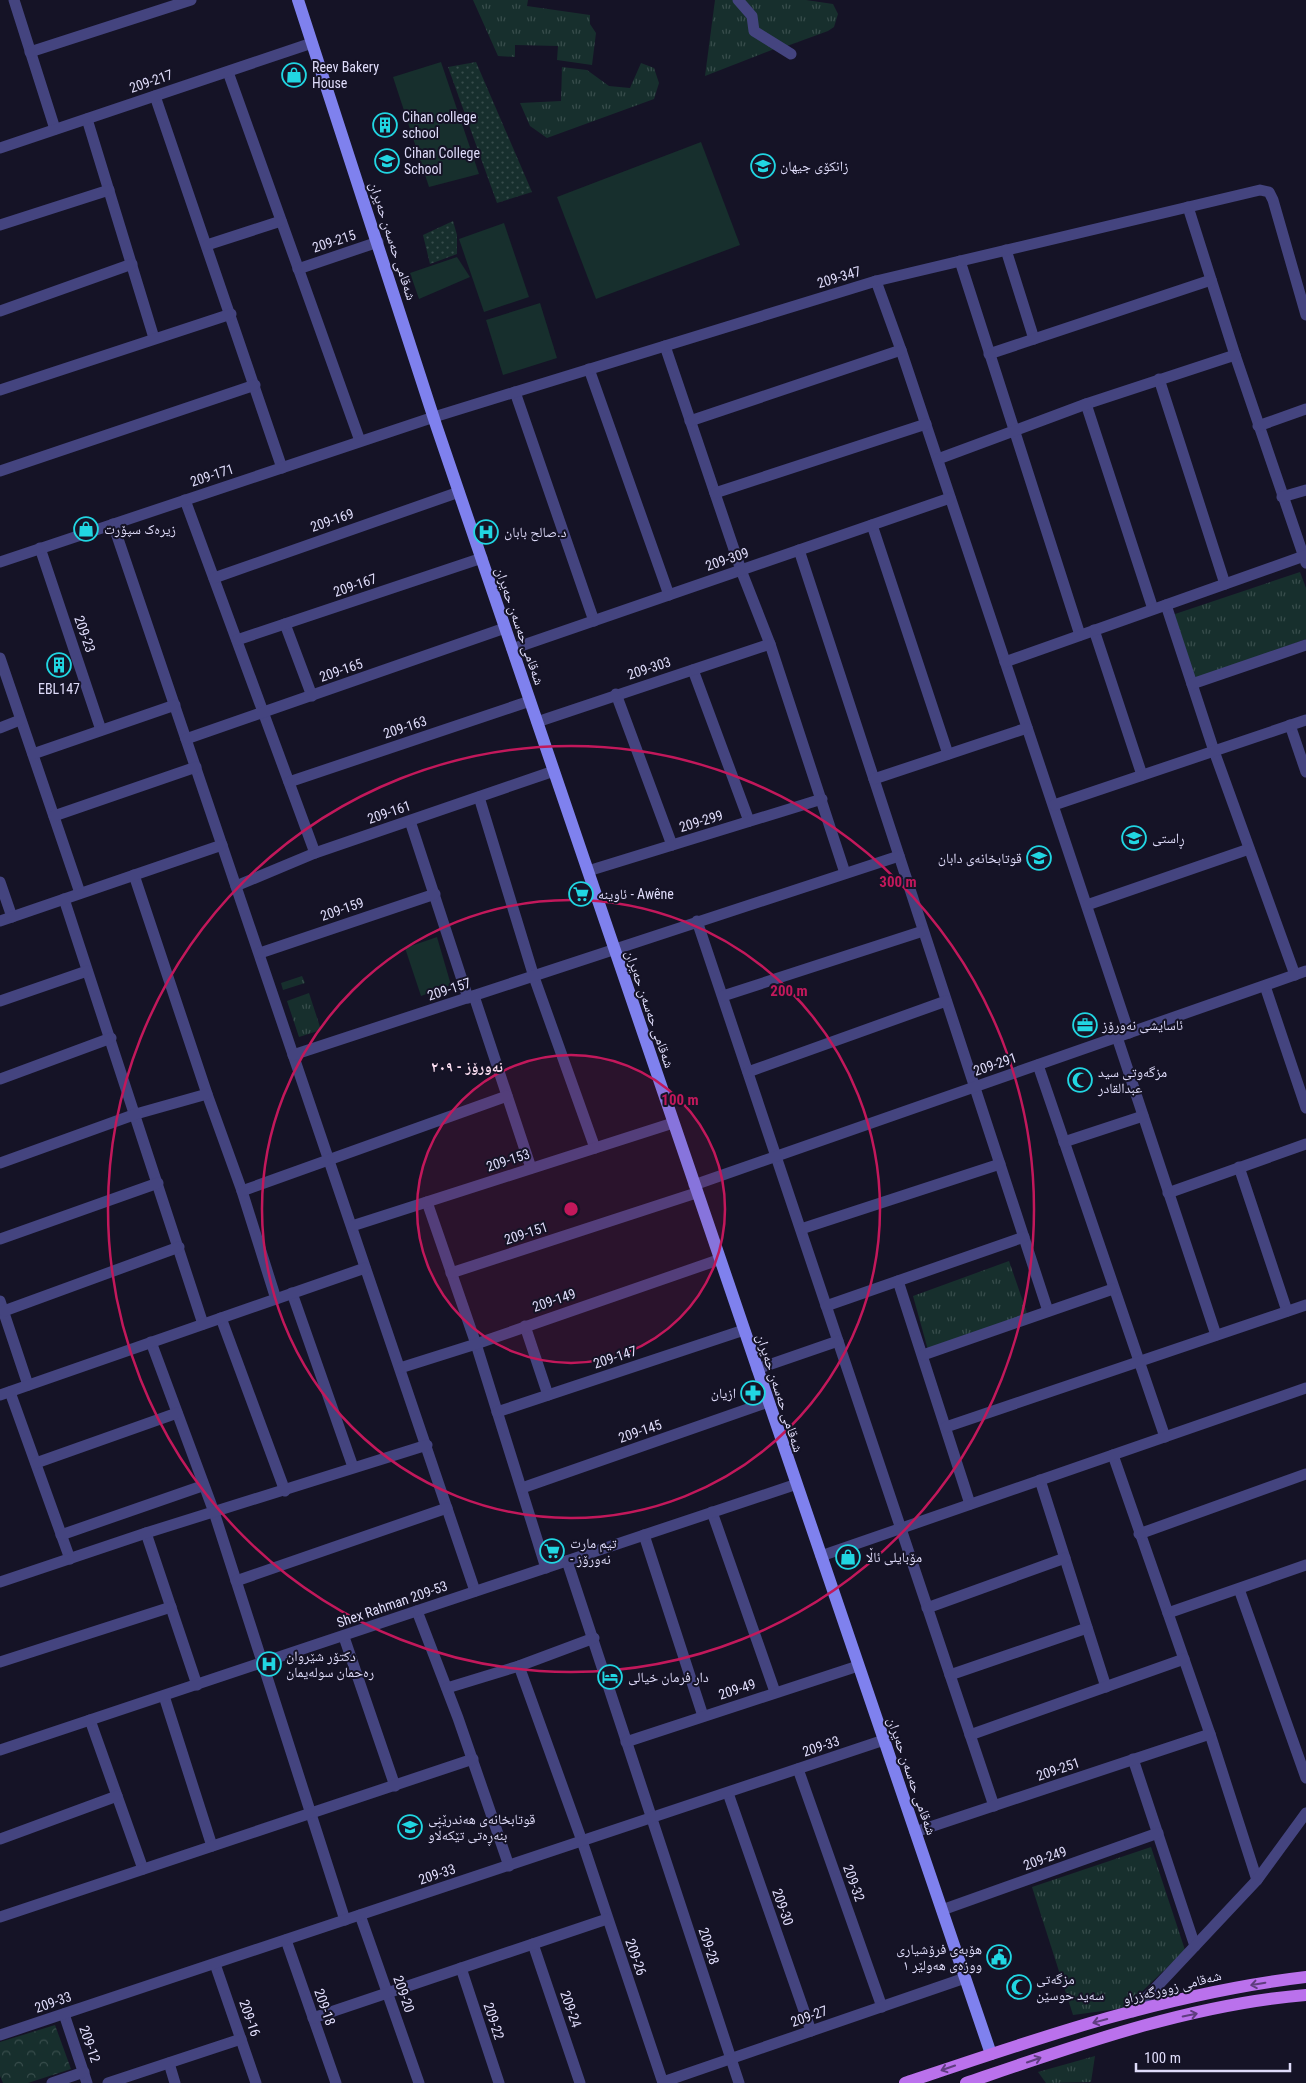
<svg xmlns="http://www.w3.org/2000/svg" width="1306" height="2083" viewBox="0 0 1306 2083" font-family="'Roboto Condensed','Noto Naskh Arabic',sans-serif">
	<defs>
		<pattern id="grass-tufts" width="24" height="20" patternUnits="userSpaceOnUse" patternTransform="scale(1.25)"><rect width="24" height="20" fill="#172f2d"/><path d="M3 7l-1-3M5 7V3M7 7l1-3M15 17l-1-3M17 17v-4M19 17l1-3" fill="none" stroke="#384d4c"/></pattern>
		<pattern id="forest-crowns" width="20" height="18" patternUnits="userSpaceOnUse" patternTransform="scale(1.25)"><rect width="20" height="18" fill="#172f2d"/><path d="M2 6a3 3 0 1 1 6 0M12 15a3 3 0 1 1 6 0" fill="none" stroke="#384d4c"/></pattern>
		<pattern id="garden-dots" width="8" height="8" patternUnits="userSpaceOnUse" patternTransform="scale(1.25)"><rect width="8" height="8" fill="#172f2d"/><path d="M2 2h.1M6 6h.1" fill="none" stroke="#384d4c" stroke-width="1.8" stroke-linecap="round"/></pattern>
	</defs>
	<rect width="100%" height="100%" fill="#151326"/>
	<g fill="url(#grass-tufts)">
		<path d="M473,0h55l-1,6 63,9v9l6,9 -4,32 -35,-5 1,-14 -43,-1v12l-17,-1z"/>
		<path d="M715,0h19l43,48 -72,28z"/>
		<path d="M743,0h63l27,4 5,10 -4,13 -6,4 -41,15 -30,-16z"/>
		<path d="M641,63l13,5 5,15 -5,16 -107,39 -17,-12 -10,-23 41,-2 1,-34 25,3 22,16 21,2z"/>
		<path d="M1300,572l6,16v51l-112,42 -22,-66z"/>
		<path d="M302,976l3,7 -22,7 -2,-7z"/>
		<path d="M309,993l12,37 -22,7 -12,-36z"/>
		<path d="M1009,1261l19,55 -100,34 -15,-54z"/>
		<path d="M1151,1847l34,103 -60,58 -52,7 -41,-128z"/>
		<path d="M1095,2056l-4,26 -45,1 -8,-11z"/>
	</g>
	<path fill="url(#forest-crowns)" d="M55,2025l16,44 -43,14h-25l-3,-7v-34z"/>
	<g fill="url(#garden-dots)">
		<path d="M476,62l56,130 -35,11 -49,-136z"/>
		<path d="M453,221l4,14v19l-27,10 -7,-29z"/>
	</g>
	<g fill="#172f2d">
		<path d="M441,62l38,112 -50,13 -36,-110z"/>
		<path d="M701,142l39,103 -144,54 -39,-102z"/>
		<path d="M504,223l25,74 -45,15 -25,-73z"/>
		<path d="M457,257l13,20 -51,22 -9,-26z"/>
		<path d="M540,303l17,55 -54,17 -17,-55z"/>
		<path d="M437,937l14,48 -30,11 -16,-48z"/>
	</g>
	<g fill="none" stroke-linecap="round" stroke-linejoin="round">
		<g stroke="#44447f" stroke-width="11">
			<path d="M14,0l41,129"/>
			<path d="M738,0l14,16 2,15 37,23"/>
			<path d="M30,52l161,-52"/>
			<path d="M228,72l132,369"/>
			<path d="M155,96l127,372"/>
			<path d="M87,119l67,219"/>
			<path d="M0,148l312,-105"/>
			<path d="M1188,207l47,148 71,208"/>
			<path d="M0,225l109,-35"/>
			<path d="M207,245l74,-24"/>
			<path d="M1006,250l28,89"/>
			<path d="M960,261l120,374"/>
			<path d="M298,269l80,-27"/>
			<path d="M876,281l25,69 228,683"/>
			<path d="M0,311l132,-47"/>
			<path d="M665,346l76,224 29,74 75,229"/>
			<path d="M989,354l222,-74"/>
			<path d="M589,369l80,226"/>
			<path d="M1159,379l66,205"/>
			<path d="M0,390l231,-76"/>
			<path d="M515,392l79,229"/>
			<path d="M1086,404l67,205"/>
			<path d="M690,421l211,-71"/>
			<path d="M1258,426l48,-17"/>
			<path d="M938,459l148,-55 149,-49"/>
			<path d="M0,471l255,-86"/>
			<path d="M715,493l211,-69"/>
			<path d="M1282,497l24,-7"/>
			<path d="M185,500l130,353"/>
			<path d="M113,524l362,1067"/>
			<path d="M872,525l76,229"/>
			<path d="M40,548l61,182"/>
			<path d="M799,550l249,761"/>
			<path d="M0,562l434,-145 442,-136 384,-91 9,2 4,8 33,115"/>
			<path d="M214,578l245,-86"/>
			<path d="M1166,605l48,146 81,224"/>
			<path d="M285,624l27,72"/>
			<path d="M1094,630l48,145"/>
			<path d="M237,640l245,-82"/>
			<path d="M512,649l438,-151"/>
			<path d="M0,658l80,235"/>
			<path d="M1005,662l299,-106"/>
			<path d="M693,670l56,151"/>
			<path d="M1192,684l114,-39"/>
			<path d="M616,694l56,151"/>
			<path d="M537,722l233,-78"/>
			<path d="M1290,725l16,47"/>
			<path d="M0,728l20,-8"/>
			<path d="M186,739l319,-111"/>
			<path d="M33,754l142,-49"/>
			<path d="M874,779l153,-51"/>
			<path d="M289,782l241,-81"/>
			<path d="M479,797l55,180 61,171"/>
			<path d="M1054,805l252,-85"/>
			<path d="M54,816l142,-49"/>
			<path d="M410,821l58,177"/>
			<path d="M588,871l234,-72"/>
			<path d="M134,875l73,219 35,97 34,108"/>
			<path d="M0,882l12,35"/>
			<path d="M236,886l79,-33 239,-82"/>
			<path d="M64,899l139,425"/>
			<path d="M1087,905l162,-56"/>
			<path d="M0,921l222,-76"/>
			<path d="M697,921l297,885"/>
			<path d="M260,953l175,-59"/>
			<path d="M1265,986l41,122"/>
			<path d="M474,996l57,172"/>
			<path d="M723,996l200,-65"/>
			<path d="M0,1001l87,-30"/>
			<path d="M1117,1037l99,298"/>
			<path d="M293,1055l606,-199"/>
			<path d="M1038,1065l127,372"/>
			<path d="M748,1072l198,-71"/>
			<path d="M0,1079l111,-41"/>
			<path d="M1064,1142l79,-26"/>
			<path d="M0,1163l136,-49 71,-20"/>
			<path d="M1239,1167l48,144"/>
			<path d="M694,1185l612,-214"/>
			<path d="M242,1191l265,-95"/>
			<path d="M1168,1193l138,-49"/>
			<path d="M427,1202l49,142 70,224"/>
			<path d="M352,1226l321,-103"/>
			<path d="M801,1229l199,-65"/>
			<path d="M0,1239l158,-56"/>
			<path d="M451,1273l245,-80"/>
			<path d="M898,1281l72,223"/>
			<path d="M292,1293l61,174"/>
			<path d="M0,1301l28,84"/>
			<path d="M826,1306l198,-69"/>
			<path d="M4,1311l175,-64"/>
			<path d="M221,1318l64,173"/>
			<path d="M525,1326l23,69"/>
			<path d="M151,1342l63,170 131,408"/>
			<path d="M923,1355l190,-66"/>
			<path d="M400,1368l76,-24 242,-84"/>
			<path d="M757,1369l81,-28"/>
			<path d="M10,1392l60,167"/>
			<path d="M0,1395l365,-127"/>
			<path d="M497,1412l247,-82"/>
			<path d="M946,1427l360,-122"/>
			<path d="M1113,1455l97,279 47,146"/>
			<path d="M36,1463l141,-50"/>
			<path d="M1040,1480l66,207"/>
			<path d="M522,1488l246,-86"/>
			<path d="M712,1512l63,180"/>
			<path d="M146,1533l51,152"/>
			<path d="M1139,1534l167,-60"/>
			<path d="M61,1535l141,-49"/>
			<path d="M644,1535l59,181"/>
			<path d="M821,1556l485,-168"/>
			<path d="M567,1561l172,522"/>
			<path d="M236,1581l211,-73"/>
			<path d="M0,1582l146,-49 281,-88"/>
			<path d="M1239,1589l67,189"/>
			<path d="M927,1608l138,-50"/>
			<path d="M417,1611l41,107 51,148"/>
			<path d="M1168,1613l138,-48"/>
			<path d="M344,1637l51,149"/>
			<path d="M0,1662l171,-55"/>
			<path d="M519,1666l63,175 81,242"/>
			<path d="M950,1675l137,-47"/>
			<path d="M447,1688l72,-22 75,-28"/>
			<path d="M164,1696l48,150"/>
			<path d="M90,1720l53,149"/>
			<path d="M970,1735l214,-76"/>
			<path d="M626,1742l232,-76"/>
			<path d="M0,1750l794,-265"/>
			<path d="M1133,1759l62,187"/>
			<path d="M798,1769l84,238"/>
			<path d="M728,1793l83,238"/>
			<path d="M915,1832l295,-98"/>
			<path d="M0,1839l117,-43"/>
			<path d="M942,1910l216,-77"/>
			<path d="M360,1915l59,168"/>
			<path d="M0,1917l473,-158"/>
			<path d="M286,1940l50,143"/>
			<path d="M533,1944l47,139"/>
			<path d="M215,1964l41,119"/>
			<path d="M461,1968l38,115"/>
			<path d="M1133,2012l124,-132 49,-67"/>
			<path d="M64,2014l23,69"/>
			<path d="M313,2018l294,-99"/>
			<path d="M0,2035l884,-295"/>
			<path d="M169,2063l6,20"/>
			<path d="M663,2082l302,-104"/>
			<path d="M52,2083l32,-11"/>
			<path d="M108,2083l133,-44"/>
		</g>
		<path stroke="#7f81ee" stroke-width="12" d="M298,0c47,141 91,283 138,425 183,543 369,1086 555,1629"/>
		<g stroke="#ba71ec" stroke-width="12">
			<path d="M905,2083c130,-44 263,-90 401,-106"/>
			<path d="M966,2083c108,-37 225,-79 340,-88"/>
		</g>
	</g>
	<defs><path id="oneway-shaft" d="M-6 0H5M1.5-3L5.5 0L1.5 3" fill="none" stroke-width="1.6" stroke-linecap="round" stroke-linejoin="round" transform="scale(1.25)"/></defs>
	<g stroke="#5f3d7f">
		<use href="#oneway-shaft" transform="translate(1258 1984) rotate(170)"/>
		<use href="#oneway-shaft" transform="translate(1190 2015) rotate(-12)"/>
		<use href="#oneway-shaft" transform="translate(1100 2021) rotate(165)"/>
		<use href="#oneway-shaft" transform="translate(1034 2060) rotate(-19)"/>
		<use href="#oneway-shaft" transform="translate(948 2068) rotate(161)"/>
	</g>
	<circle cx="571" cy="1209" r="154" fill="#c2185b" fill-opacity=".12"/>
	<g fill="none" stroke="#c2185b" stroke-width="2.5">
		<circle cx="571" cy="1209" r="154"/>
		<circle cx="571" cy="1209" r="309"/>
		<circle cx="571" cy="1209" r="463"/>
	</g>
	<defs>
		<g id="shop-ring" transform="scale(1.25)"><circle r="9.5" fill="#151326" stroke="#21d6e2" stroke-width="1.5"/><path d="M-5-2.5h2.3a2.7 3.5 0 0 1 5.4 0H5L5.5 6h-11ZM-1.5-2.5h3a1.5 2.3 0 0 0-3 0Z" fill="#21d6e2"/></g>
		<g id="building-ring" transform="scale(1.25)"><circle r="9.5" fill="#151326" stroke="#21d6e2" stroke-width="1.5"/><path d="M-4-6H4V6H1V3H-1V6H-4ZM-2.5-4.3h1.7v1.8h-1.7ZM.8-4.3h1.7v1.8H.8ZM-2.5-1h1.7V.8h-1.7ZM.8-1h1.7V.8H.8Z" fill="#21d6e2"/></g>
		<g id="school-ring" transform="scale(1.25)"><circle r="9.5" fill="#151326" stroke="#21d6e2" stroke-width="1.5"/><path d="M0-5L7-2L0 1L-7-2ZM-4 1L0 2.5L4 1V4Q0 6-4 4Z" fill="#21d6e2"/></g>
		<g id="university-ring" transform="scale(1.25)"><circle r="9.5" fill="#151326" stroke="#21d6e2" stroke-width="1.5"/><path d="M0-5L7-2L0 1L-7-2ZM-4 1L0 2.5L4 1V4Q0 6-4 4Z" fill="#21d6e2"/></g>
		<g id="hospital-ring" transform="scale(1.25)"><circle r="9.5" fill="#151326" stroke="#21d6e2" stroke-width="1.5"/><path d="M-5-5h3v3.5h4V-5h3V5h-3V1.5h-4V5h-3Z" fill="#21d6e2"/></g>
		<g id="supermarket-ring" transform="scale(1.25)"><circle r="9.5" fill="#151326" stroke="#21d6e2" stroke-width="1.5"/><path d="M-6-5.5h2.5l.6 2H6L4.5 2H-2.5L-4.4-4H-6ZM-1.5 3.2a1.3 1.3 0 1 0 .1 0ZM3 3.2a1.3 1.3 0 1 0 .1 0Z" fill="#21d6e2"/></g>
		<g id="office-ring" transform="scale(1.25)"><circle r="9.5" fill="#151326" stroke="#21d6e2" stroke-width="1.5"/><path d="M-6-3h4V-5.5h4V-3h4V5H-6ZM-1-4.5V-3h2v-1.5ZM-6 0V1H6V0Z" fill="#21d6e2"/></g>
		<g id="mosque-ring" transform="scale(1.25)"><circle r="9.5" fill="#151326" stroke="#21d6e2" stroke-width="1.5"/><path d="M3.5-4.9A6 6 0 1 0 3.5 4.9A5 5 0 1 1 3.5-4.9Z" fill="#21d6e2"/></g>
		<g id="pharmacy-ring" transform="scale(1.25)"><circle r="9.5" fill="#151326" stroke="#21d6e2" stroke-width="1.5"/><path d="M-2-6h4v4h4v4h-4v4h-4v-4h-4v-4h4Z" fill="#21d6e2"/></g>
		<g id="hotel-ring" transform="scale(1.25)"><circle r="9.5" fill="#151326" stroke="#21d6e2" stroke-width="1.5"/><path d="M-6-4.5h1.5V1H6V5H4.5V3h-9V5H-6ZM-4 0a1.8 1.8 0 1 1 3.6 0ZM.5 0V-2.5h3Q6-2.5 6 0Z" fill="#21d6e2"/></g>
		<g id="civic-ring" transform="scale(1.25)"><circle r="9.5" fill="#151326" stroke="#21d6e2" stroke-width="1.5"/><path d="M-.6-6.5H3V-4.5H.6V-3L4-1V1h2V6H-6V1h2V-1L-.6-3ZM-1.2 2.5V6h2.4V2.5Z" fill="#21d6e2"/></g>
	</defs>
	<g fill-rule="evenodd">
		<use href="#shop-ring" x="294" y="75"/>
		<use href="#building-ring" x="385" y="125"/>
		<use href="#school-ring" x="387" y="161"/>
		<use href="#university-ring" x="763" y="166"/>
		<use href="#shop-ring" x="86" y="529"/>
		<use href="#hospital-ring" x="486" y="532"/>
		<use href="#building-ring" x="59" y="665"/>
		<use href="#school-ring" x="1134" y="838"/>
		<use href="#school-ring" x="1039" y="858"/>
		<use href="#supermarket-ring" x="581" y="894"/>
		<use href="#office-ring" x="1085" y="1025"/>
		<use href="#mosque-ring" x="1080" y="1080"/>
		<use href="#pharmacy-ring" x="753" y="1393"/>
		<use href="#supermarket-ring" x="552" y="1551"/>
		<use href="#shop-ring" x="848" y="1557"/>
		<use href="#hospital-ring" x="269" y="1664"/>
		<use href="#hotel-ring" x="610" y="1677"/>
		<use href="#school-ring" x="410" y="1827"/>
		<use href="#civic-ring" x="999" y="1957"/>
		<use href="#mosque-ring" x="1019" y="1987"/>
	</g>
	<g text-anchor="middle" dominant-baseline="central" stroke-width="4" stroke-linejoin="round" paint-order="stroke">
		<g font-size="14" fill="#dfdcfa" stroke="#151326" text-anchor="start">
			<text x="312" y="67">Reev Bakery<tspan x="312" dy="16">House</tspan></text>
			<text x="402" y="117">Cihan college<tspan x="402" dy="16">school</tspan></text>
			<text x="404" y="153">Cihan College<tspan x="404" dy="16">School</tspan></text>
			<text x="780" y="166">زانکۆی جیھان</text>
			<text x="104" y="529">زیرەک سپۆرت</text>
			<text x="504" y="532">د.صالح بابان</text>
			<text x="59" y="689" text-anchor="middle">EBL147</text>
			<text x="1152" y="838">ڕاستی</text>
			<text x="1022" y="858" text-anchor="end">قوتابخانەی دابان</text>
			<text x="598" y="894">ئاوینە - Awêne</text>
			<text x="1102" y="1025">ئاسایشی نەورۆز</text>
			<text x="1098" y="1072">مزگەوتی سید<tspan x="1098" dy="16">عبدالقادر</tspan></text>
			<text x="736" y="1393" text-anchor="end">ازيان</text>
			<text x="570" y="1543">تیم مارت<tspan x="570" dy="16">- نەورۆز</tspan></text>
			<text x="866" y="1557">مۆبایلی ئاڵا</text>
			<text x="286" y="1656">دکتۆر شێروان<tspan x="286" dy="16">رەحمان سولەیمان</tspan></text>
			<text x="628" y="1677">دار فرمان خیالی</text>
			<text x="428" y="1819">قوتابخانەی هەندرێنی<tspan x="428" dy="16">بنەڕەتی تێکەڵاو</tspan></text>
			<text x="982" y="1949" text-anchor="end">هۆبەی فرۆشیاری<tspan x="982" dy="16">ووزەی هەولێر ١</tspan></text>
			<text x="1036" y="1979">مزگەتی<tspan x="1036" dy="16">سەید حوسێن</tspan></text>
		</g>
		<g font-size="14" fill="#dfdcfa" stroke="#151326">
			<text transform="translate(151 81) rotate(-19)">209-217</text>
			<text transform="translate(334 241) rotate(-18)">209-215</text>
			<text transform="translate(393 241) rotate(72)">شەقامی حەسەن حەیران</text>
			<text transform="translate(839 277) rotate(-17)">209-347</text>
			<text transform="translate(212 475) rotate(-18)">209-171</text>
			<text transform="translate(332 520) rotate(-19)">209-169</text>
			<text transform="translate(727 559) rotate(-19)">209-309</text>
			<text transform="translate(355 585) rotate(-19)">209-167</text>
			<text transform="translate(520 626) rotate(71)">شەقامی حەسەن حەیران</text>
			<text transform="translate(85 634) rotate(71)">209-23</text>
			<text transform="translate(649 668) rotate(-18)">209-303</text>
			<text transform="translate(341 670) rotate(-19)">209-165</text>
			<text transform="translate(405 727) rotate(-18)">209-163</text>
			<text transform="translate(389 812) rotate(-19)">209-161</text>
			<text transform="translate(701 821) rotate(-17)">209-299</text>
			<text transform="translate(342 909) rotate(-19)">209-159</text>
			<text transform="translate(449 989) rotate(-18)">209-157</text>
			<text transform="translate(650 1009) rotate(71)">شەقامی حەسەن حەیران</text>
			<text transform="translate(995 1064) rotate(-19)">209-291</text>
			<text transform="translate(508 1160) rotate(-18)">209-153</text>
			<text transform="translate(526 1233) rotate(-18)">209-151</text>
			<text transform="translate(554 1300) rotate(-19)">209-149</text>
			<text transform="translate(615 1357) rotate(-18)">209-147</text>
			<text transform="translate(780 1393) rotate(72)">شەقامی حەسەن حەیران</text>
			<text transform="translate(640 1431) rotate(-19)">209-145</text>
			<text transform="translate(392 1604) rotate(-19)">Shex Rahman 209-53</text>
			<text transform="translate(737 1689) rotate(-18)">209-49</text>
			<text transform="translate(821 1746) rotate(-18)">209-33</text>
			<text transform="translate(1058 1769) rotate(-19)">209-251</text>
			<text transform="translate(912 1776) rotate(71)">شەقامی حەسەن حەیران</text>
			<text transform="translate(1045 1858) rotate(-20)">209-249</text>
			<text transform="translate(437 1874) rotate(-18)">209-33</text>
			<text transform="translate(854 1883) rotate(70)">209-32</text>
			<text transform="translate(783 1907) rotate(71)">209-30</text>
			<text transform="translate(709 1946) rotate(72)">209-28</text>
			<text transform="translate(636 1957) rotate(71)">209-26</text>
			<text transform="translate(1172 1987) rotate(-14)">شەقامی زوورگەزراو</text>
			<text transform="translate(404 1994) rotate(71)">209-20</text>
			<text transform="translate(53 2002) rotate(-19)">209-33</text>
			<text transform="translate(325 2007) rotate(71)">209-18</text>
			<text transform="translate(571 2009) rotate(71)">209-24</text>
			<text transform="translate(809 2016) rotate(-19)">209-27</text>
			<text transform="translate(250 2018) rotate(71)">209-16</text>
			<text transform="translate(494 2021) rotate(72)">209-22</text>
			<text transform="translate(90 2044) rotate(71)">209-12</text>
		</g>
		<g font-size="15" font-weight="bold" fill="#fbdef1" stroke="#151326">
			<text x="467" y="1067">نەورۆز - ٢٠٩</text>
		</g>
	</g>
	<circle cx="571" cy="1209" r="8" fill="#c2185b" stroke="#151326" stroke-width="2.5"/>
	<g font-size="15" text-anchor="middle" font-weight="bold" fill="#c2185b" stroke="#151326" stroke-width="4" stroke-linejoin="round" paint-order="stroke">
		<text x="898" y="887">300 m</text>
		<text x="789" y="996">200 m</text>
		<text x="680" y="1105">100 m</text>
	</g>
	<path d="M1136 2063v8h154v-8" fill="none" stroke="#dfdcfa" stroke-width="2.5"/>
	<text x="1144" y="2063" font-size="15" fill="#dfdcfa" stroke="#151326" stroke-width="4" paint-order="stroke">100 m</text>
</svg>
